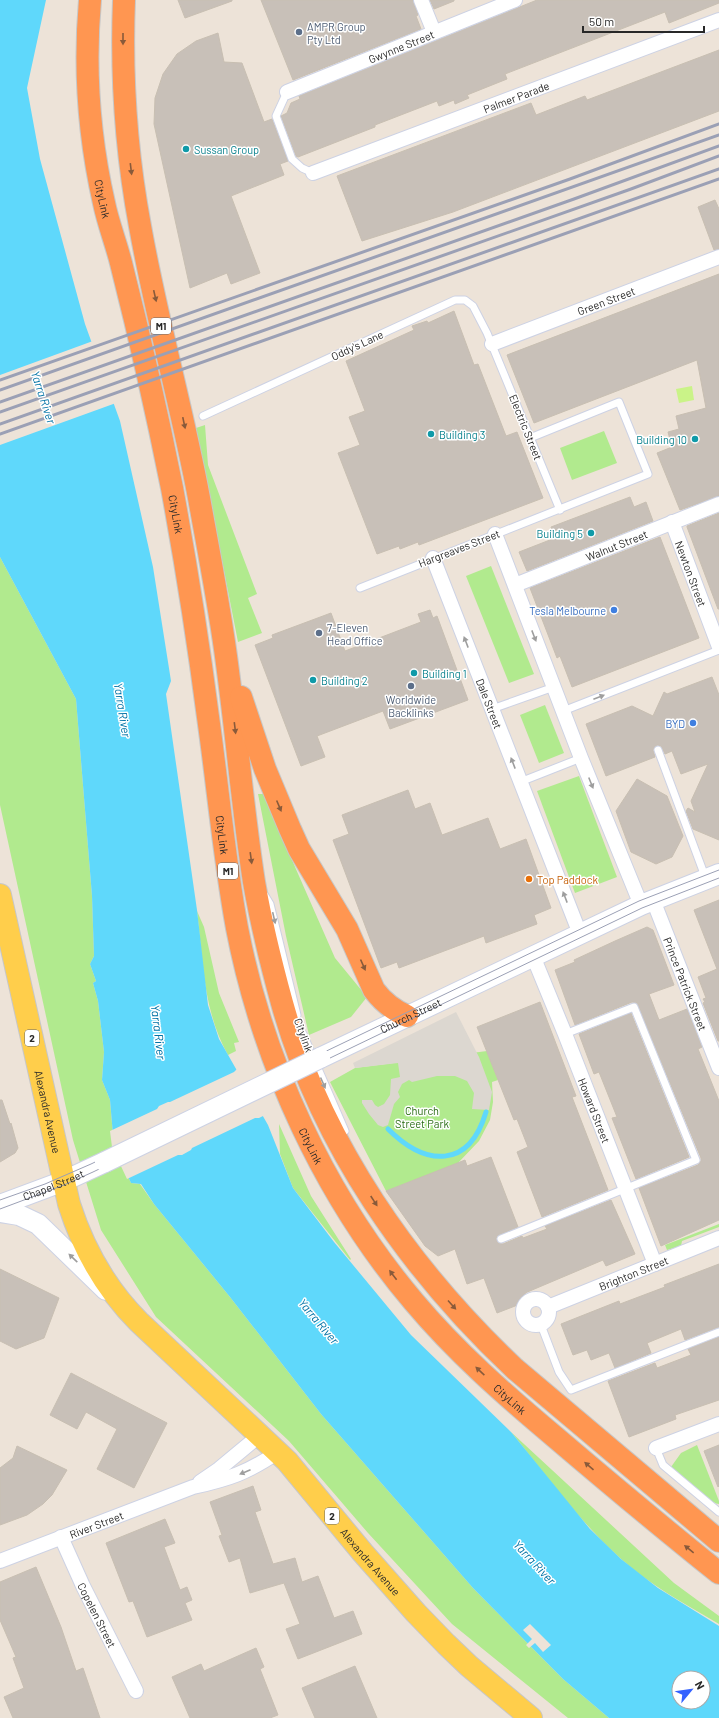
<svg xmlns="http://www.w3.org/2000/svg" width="719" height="1718" viewBox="0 0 719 1718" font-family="Barlow,sans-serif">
	<rect width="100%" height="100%" fill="#ede3d8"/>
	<g fill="#b1ea8e">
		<path d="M205,425l3,40 49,129 -9,4 14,35 -24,9 -42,-214z"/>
		<path d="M604,431l13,32 -45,17 -12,-32z"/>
		<path d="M0,557l76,142 16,197 2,60 -4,8 6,17 -3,2 5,18 6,51 -2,28 8,20 4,47 17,36 9,1 14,20 76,93 91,117 152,174 90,91 46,39h-41l-116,-94 -84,-91 -79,-92 -133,-124 -55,-87 -28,-90 -73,-335z"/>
		<path d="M491,566l43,108 -25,9 -43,-107z"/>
		<path d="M545,705l19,48 -25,10 -19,-48z"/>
		<path d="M579,776l38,101 -42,16 -38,-102z"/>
		<path d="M258,794h5l72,164 32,39 -16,20 -42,18 -23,-99z"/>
		<path d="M197,911l7,16 15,66 20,49 -5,1 2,8 -8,4c-25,-44 -25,-95 -31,-144z"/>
		<path d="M487,1051l11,29 -6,2 1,20 -3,18 -11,21 -22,23 -71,27 -56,-109 25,-14z"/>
		<path d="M279,1124l32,72 40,63 -1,1 -57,-72 -13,-34z"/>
		<path d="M719,1224v3l-37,14 -1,5 -14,4 -2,-5z"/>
		<path d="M511,1432l163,151 45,33v8c-34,-20 -69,-39 -99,-66 -41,-37 -74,-83 -109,-126z"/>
		<path d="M697,1445l22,56v3c-14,-2 -39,-26 -48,-37l10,-14z"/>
	</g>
	<path fill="#caf388" d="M692,386l2,14 -15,3 -3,-14z"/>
	<path fill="#dcd7d0" d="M456,1012l23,45 13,35 -3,18 -17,-1 2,-16 -7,-12 -12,-5h-18l-25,6 -3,-2 -7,4 -4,8 2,5 -6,7 -6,21 -5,2 -5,-2 -9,-11 -7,-11v-3h10l3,5 3,2 6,-3 6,-9 1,-16 9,-2 -2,-14 -43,5 -2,-5z"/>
	<path fill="#5fd8fb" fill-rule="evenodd" d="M0,0h46l-19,88 13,71 45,165 35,97 33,146 18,114 -5,13 31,216 11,95 11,34 49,86 25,63 41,54 77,93 100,97 79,97 31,30 37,29 61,38v92h-110l-46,-39 -90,-91 -152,-174 -91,-117 -76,-93 -13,-20 -10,-1 -17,-36 -4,-47 -8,-20 2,-28 -6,-51 -5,-18 3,-2 -6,-17 4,-8 -2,-60 -16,-197 -76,-142zM679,1678h24v24h-24z"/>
	<g fill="#ede3d8">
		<path d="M93,341l23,62 -116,42v-70z"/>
		<path d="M238,1068l27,47 -6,3h-4l-63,30 -1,2 -9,5h-4l-51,24 -15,-32 -2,-16 47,-22 2,-3 9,-4h2l64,-30z"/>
		<path d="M530,1624l21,21 -8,7 -8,-9 -6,5 -3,-3 6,-6 -9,-9z"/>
	</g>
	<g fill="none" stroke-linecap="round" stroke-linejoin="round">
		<path stroke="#5fd8fb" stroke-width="5" d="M388,1129c38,38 81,40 98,-17"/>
	</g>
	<g fill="#c8c0b8" stroke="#c8bfb2">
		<path d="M178,0h54v1l-47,17z"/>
		<path d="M261,0h152l5,15 -2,1 5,13 -128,51z"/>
		<path d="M430,0h24v1l-20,8z"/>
		<path d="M537,0h182v3l-50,20 -4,-11 -160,62 2,5 -40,16 2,3 -14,6 -1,-4 -15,6 -2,-5 -62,24v2l-77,30 -2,-1 -15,-40 6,-3 4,-10 9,-4 -1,-3z"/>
		<path d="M218,33l6,29 18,1 22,59 8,-3 16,42 -8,3 4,11 -53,21 29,77 -29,11 -4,-11 -37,15 -36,-164 1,-26 8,-24 14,-20 19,-13z"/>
		<path d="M719,50v61l-266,101 -91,29 -25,-65 194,-73 5,12 49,-19 2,4z"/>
		<path d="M715,200l4,9v40l-5,1 -16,-43z"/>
		<path d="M719,274v222l-39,14 -23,-57 15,-6 -4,-15 11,-3 -3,-13 30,-8 -9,-48 -163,63 -27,-68z"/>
		<path d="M454,311l20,54 4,-1 28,72 11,-4 26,66 -124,47 -1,-3 -18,7 -1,-3 -22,8 -39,-101 22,-8 -11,-28 16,-6 -19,-50 68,-31 -2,-4 15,-5 1,2z"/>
		<path d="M630,497l4,10 12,-5 7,19 -126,50 -8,-19 36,-14 -4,-11z"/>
		<path d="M719,513v96h-1l-31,-82v-1z"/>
		<path d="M660,537l39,101 -127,49 -12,-31 -3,2 -27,-70z"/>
		<path d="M430,610l3,8 4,-2 31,84 -78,29 -7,-18 -66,25 8,21 -24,9 -46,-121 18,-7 -1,-3 59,-22 14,38 76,-29 -3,-8z"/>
		<path d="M712,677l7,18v145l-26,-11 -7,-18 2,-3 7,4 -4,-11 17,-37 -27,10 -9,-23 -7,3 -4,-8 -4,-1 -4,5 2,7 -49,19 -20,-52 46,-18 21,10 11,-24 3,2z"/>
		<path d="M637,779l30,17 16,40 -11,21 -16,7 -25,-12 -15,-41z"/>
		<path d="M408,790l7,19 15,-6 12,32 46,-17 12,31 26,-10 25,69 -17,7 3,9 -51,19 -2,-7 -85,32 -2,-6 -16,6 -48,-128 16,-6 -7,-19z"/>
		<path d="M719,900v141h-1l-15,-38 2,-1 -2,-3 3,-1 -8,-21 19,-8 -23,-59z"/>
		<path d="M647,927l6,3 21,55 -25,9 10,26 28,-11 15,38 -4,2 21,52v119l-58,26 -22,-58 59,-23 3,-4v-3l-64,-155 -5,-1 -57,23 -20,-55 20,-8 -1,-2 41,-19z"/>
		<path d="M540,1002l36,94 -4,1 36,93 -66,27 -25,-65 11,-5 -11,-28 -3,1 -37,-93z"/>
		<path d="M631,1013l58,144 -53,22 -24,-61 5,-1 -18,-45 -5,2 -15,-40z"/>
		<path d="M0,1100h2l8,24 1,-1 7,25 -3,5 -15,9z"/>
		<path d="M491,1157l27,70 -21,9 -1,3 2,4 5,1 19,-8 1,2 24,-9 -2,-3 66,-26 24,54 -29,12 -3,-6 -78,33 3,8 -31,12 -13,-35 -17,6 -12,-35 -17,7 -13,-10 -39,-55 79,-31 2,6z"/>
		<path d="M719,1264v63l-34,13 -4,-11 -34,14 4,10 -36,15 -6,-15 -18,7 -4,-10 -14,5 -12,-31 58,-23 1,3 45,-17 -1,-2z"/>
		<path d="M0,1269l59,29 -15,40 -28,11 -16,-8z"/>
		<path d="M719,1337v63l-44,15 1,4 -47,18 -21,-56 47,-18 2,5 34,-13 -3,-6z"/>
		<path d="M71,1373l96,50 -33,65 -37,-19 20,-40 -31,-17 -9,17 -27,-14z"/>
		<path d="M719,1445v41l-1,1 -14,-36z"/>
		<path d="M17,1446l50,24 -15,25 -9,9 -16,11 -27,10v-57l13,-10z"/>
		<path d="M253,1486l8,24 -6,2 18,52 22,-6 7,24 16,-6 16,42 19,-7 9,23 -64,25 -12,-30 14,-5 -16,-41 -34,10 -10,-35 -11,4 -10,-26 3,-1 -12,-33z"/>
		<path d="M165,1519l10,24 -11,4 16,43 7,-3 5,13 -7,3 7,17 -45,17 -14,-36 -4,1 -23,-59z"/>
		<path d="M36,1567l25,60 15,44 7,-3 17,50h-87l-9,-21 20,-9 -11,-30 3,-1 -16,-37v-38z"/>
		<path d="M256,1648l8,19 -4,2 18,46 -8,3h-80l-18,-41 29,-13 3,7z"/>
		<path d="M355,1666l22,52h-62l-13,-30z"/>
	</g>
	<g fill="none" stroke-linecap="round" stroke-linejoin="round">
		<g stroke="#cdd2e4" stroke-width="9">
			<g id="service">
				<path d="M287,92l-11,24 16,43 10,9 11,5"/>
				<path d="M203,416l252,-116h10l8,6 14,27 73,177"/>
				<path d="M360,588l288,-114 -29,-72 -89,36"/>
				<path d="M492,709l62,-22"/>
				<path d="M563,711l156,-61"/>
				<path d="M658,750l48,129"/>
				<path d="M520,782l61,-24"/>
				<path d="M264,894l6,10 27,111"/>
				<path d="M303,1034l42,97"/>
				<path d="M501,1239l195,-79 -62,-153 -69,27"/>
				<path d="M541,1325l18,47 12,18 148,-58"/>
				<path d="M656,1448l7,17 56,47"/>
			</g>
		</g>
		<g stroke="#cdd2e4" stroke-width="16">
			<g id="minor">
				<path d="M421,0l13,32"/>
				<path id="s1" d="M287,92l228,-92"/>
				<path id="s2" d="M313,173l406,-153"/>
				<path id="s3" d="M492,344l227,-87"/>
				<path id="s4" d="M672,522l47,125"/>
				<path d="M495,534l86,224 60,147"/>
				<path id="s5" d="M433,558l147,376"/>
				<path id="s6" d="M515,585l204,-81"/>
				<path id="s7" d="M653,900l66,168"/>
				<path id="s8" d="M533,956l32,78 90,230"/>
				<circle cx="536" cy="1312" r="13"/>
				<path id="s9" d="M548,1307l171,-69"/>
				<path d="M656,1448l63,-24"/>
				<path d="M200,1482l19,-13 41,-34"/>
				<path id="s10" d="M61,1537l22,49 53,105"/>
				<path id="s11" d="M0,1561l193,-74c36,-8 54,-14 85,-35"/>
			</g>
		</g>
		<g stroke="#cdd2e4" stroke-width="22">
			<g id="secondary">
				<path id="s12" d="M320,1058l321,-153 78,-31"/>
				<path id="s13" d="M0,1205l64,-24 41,-19"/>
				<path d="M0,1212l19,3 19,9 68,66"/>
			</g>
		</g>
		<g stroke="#c7c7c7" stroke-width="24">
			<g id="primary">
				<path id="s14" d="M0,895l69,309c14,44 38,86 70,118l148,139 76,92 53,60 30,31 23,22 62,52"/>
			</g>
		</g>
		<g stroke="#c7c7c7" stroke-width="24">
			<g id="motorway">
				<path id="s15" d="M90,0c-6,68 -1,137 14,203 4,20 12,40 17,60 19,75 36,150 51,225 14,76 26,152 36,229 10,70 16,141 29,211 26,135 88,269 177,374 42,50 91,93 141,135 54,46 109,92 164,136"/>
				<path d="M124,0c-3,76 2,151 16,226 16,91 42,181 59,272 9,50 19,101 26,151 11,77 17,156 29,233 7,40 17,81 28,121 39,141 128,267 233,366l204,172"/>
				<path d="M241,697l24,72 25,60 9,20 48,80 27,61c9,12 19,20 33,26"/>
			</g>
		</g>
		<use href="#service" stroke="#fff" stroke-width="7"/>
		<use href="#minor" stroke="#fff" stroke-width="14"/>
		<use href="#secondary" stroke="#fff" stroke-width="20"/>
		<use href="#primary" stroke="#ffce4b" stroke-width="22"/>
		<use href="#motorway" stroke="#ff9651" stroke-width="22"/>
		<g stroke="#9ba0b5" stroke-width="1">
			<path d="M0,1200l45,-16 46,-20 548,-263 80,-31"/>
			<path d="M0,1209l64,-24 29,-13 549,-264 77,-30"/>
		</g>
		<g stroke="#9ba0b5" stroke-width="3">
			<path d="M0,380l570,-201 149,-55"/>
			<path d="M0,390l719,-255"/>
			<path d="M0,402l574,-203 145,-53"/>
			<path d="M0,412l631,-223 88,-33"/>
			<path d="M0,424l719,-255"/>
			<path d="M0,434l719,-255"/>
		</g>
		<g stroke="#cdd2e4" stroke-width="22" stroke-linecap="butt">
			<path id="secondary-bridge" d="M105,1162l215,-104"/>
		</g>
		<use href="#secondary-bridge" stroke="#fff" stroke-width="20"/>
	</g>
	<defs><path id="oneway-solid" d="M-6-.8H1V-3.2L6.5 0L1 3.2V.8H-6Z"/></defs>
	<g fill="#895a3a">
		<use href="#oneway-solid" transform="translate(123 39) rotate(90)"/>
		<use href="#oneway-solid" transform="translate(131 169) rotate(83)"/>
		<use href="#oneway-solid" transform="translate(155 296) rotate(77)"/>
		<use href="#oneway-solid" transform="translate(184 423) rotate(78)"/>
		<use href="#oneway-solid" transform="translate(235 728) rotate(83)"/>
		<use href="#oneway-solid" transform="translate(279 806) rotate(67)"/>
		<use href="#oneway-solid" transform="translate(251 858) rotate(82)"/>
		<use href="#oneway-solid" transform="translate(363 965) rotate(66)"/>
		<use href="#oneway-solid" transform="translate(374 1201) rotate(57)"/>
		<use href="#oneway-solid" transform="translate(393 1275) rotate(-127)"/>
		<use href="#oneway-solid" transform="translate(452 1305) rotate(48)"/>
		<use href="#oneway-solid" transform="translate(480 1371) rotate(-137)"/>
		<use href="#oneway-solid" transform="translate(589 1466) rotate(-139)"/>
		<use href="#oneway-solid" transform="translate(689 1549) rotate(-141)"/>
	</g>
	<g fill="#9e9e9e">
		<use href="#oneway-solid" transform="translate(534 636) rotate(69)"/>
		<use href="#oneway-solid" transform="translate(466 642) rotate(-111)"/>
		<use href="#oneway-solid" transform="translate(599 697) rotate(-21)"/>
		<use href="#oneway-solid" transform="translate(513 763) rotate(-111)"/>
		<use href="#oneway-solid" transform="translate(591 783) rotate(68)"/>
		<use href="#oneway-solid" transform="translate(565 897) rotate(-111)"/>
		<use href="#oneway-solid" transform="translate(274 918) rotate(77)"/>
		<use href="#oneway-solid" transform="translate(323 1083) rotate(66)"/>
		<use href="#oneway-solid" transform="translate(73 1258) rotate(-136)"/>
		<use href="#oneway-solid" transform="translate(245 1472) rotate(157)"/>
	</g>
	<g fill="#5c6f8a" stroke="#fff" stroke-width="1.5">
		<circle cx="299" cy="32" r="4"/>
		<circle cx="319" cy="633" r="4"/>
		<circle cx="411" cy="686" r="4"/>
	</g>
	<g fill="#0f9aa8" stroke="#fff" stroke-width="1.5">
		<circle cx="186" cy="149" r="4"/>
		<circle cx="431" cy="434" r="4"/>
		<circle cx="695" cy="439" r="4"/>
		<circle cx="591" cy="533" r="4"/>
		<circle cx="414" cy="673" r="4"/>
		<circle cx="313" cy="680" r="4"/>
	</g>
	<g fill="#3f7fe0" stroke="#fff" stroke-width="1.5">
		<circle cx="614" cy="610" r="4"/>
		<circle cx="693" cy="723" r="4"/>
	</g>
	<circle fill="#e8710a" stroke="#fff" stroke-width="1.5" cx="529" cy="879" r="4"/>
	<g text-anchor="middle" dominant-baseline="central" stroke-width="3" stroke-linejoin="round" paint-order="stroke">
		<g fill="#fff" stroke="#686868" stroke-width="1">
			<rect x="151" y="318" width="20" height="16" rx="3"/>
			<rect x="218" y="863" width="20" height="16" rx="3"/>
			<rect x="25" y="1030" width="14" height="16" rx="3"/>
			<rect x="325" y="1508" width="14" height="16" rx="3"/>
		</g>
		<g font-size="10" font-weight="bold" fill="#282828">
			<text x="161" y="326">M1</text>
			<text x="228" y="871">M1</text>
			<text x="32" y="1038">2</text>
			<text x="332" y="1516">2</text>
		</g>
		<g font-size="11" fill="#4e5e75" stroke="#fff" text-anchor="start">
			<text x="307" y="26">AMPR Group<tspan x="307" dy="13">Pty Ltd</tspan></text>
			<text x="327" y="627">7-Eleven<tspan x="327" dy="13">Head Office</tspan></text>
			<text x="411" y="699" text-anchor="middle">Worldwide<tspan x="411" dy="13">Backlinks</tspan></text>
		</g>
		<g font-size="11" fill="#282828" stroke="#fff">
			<text stroke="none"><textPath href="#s1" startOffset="123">Gwynne Street</textPath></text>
			<text stroke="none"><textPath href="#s2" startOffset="217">Palmer Parade</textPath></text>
			<text stroke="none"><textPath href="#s15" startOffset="200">CityLink</textPath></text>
			<text stroke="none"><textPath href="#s3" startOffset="122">Green Street</textPath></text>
			<text transform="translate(357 345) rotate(-25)">Oddy's Lane</text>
			<text transform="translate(526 427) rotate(68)">Electric Street</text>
			<text stroke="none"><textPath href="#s15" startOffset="524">CityLink</textPath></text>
			<text stroke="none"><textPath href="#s6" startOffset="109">Walnut Street</textPath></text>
			<text transform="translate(459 548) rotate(-21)">Hargreaves Street</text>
			<text stroke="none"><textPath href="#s4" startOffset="55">Newton Street</textPath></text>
			<text stroke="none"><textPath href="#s5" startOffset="156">Dale Street</textPath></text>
			<text stroke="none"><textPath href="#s15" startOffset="848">CityLink</textPath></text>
			<text stroke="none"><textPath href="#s7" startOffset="90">Prince Patrick Street</textPath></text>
			<text stroke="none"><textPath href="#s12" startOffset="100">Church Street</textPath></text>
			<text transform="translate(304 1035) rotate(70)">Citylink</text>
			<text stroke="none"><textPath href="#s8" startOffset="166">Howard Street</textPath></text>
			<text stroke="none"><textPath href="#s14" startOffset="222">Alexandra Avenue</textPath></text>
			<text stroke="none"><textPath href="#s15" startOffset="1173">CityLink</textPath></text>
			<text stroke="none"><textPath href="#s13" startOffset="57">Chapel Street</textPath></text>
			<text stroke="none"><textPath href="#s9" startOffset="92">Brighton Street</textPath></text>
			<text stroke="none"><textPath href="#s15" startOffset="1497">CityLink</textPath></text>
			<text stroke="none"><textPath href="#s11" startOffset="103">River Street</textPath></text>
			<text stroke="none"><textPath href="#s14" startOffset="789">Alexandra Avenue</textPath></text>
			<text stroke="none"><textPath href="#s10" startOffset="86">Copelen Street</textPath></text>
		</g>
		<g font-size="11" fill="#0d838f" stroke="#fff" text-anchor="start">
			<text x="194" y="149">Sussan Group</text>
			<text x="439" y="434">Building 3</text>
			<text x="687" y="439" text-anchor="end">Building 10</text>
			<text x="583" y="533" text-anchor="end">Building 5</text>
			<text x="422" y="673">Building 1</text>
			<text x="321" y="680">Building 2</text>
		</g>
		<g font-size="11" fill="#366cbe" stroke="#fff" text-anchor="end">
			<text x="606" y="610">Tesla Melbourne</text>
			<text x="685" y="723">BYD</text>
		</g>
		<g font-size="11" fill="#c56008" stroke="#fff" text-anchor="start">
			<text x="537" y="879">Top Paddock</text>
		</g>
		<g font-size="11" fill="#286c12" stroke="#fff">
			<text x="422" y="1110">Church<tspan x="422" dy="13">Street Park</tspan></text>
		</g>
		<g font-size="12" font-style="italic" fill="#0072a5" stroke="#fff">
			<text transform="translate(44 397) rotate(72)">Yarra River</text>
			<text transform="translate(123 710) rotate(81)">Yarra River</text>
			<text transform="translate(159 1032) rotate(83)">Yarra River</text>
			<text transform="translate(319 1321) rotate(50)">Yarra River</text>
			<text transform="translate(535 1562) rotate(47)">Yarra River</text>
		</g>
	</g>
	<g transform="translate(691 1690) rotate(61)"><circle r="19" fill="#ffffff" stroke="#a9a9a9"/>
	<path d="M0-3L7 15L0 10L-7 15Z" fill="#3361ff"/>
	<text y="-6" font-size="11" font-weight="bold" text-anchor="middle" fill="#282828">N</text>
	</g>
	<path d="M583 26v6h121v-6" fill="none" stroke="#282828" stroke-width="2"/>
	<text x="589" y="26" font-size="12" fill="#282828" stroke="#ffffff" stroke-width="3" paint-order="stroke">50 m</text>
</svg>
